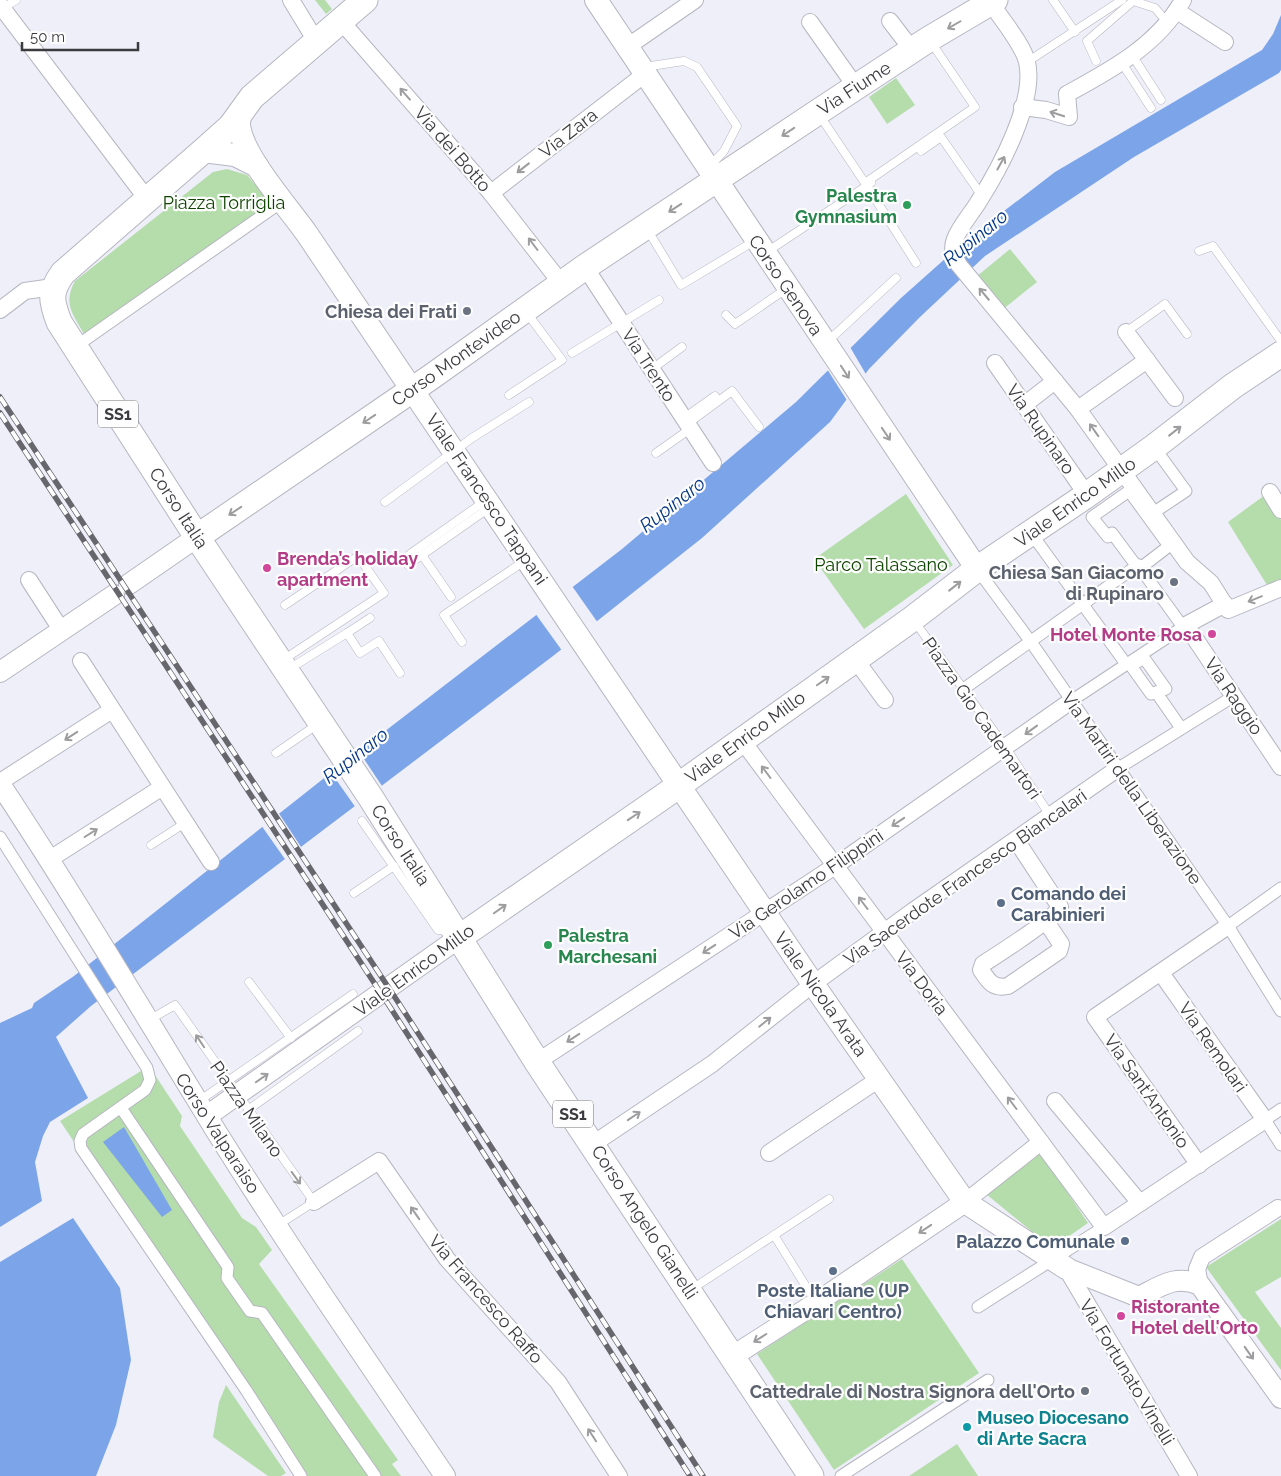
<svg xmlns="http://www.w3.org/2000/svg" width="1281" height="1476" viewBox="0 0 1281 1476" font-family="Raleway,sans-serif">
	<rect width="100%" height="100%" fill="#efeffa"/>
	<g fill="#b5ddab">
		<path d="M315,0h10l7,9 -6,5z"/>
		<path d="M896,78l19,27 -28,19 -18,-27z"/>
		<path d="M227,169l20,6 26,30 -188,131c-11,-21 -23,-31 -10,-55l138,-109z"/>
		<path d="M1010,249l27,33 -35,28 -26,-33z"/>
		<path d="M906,494l47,71 -89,64 -50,-70z"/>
		<path d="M1265,495l16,25v59l-14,6 -39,-63z"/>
		<path d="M149,1066l33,50 -2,10 62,92 14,9 16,23 -13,14 139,196 -6,4 9,12h-103l-238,-355z"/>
		<path d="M1040,1152l48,71 -36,25 -66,-54z"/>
		<path d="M1281,1219v58l-26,15 26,36v42l-75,-103z"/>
		<path d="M902,1259l77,114 -145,97 -77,-116z"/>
		<path d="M226,1385l60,88 -5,3h-13l-55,-39 6,-35z"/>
		<path d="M957,1444l21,32h-69z"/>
	</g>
	<g fill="#7ca5e9">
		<path d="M1281,15v55l-2,3 -145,84 -149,99 -65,61 -51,52 -39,53 -128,116 -149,118 -462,350 -35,31 32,61 -38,24 -7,14 -8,26 7,39 -42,26v-204l32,-15 2,-5 40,-27 254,-201 294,-226 174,-147 105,-104 64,-57 90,-69 207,-122 11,-16z"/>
		<path d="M124,1127l48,83 -10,7 -59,-75z"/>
		<path d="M73,1218l47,70 11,72 -15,65 -20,51h-96v-214z"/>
	</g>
	<g fill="#efeffa">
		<path d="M850,347l17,29 -19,26 -21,-33z"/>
		<path d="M572,586l26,37 -35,29 -28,-39z"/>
		<path d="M358,750l26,39 -28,19 -26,-37z"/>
		<path d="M278,812l25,38 -16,12 -26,-37z"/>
	</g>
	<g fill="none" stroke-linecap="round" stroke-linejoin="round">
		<g stroke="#b6b6c1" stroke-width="9">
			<g id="service">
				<path d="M1053,0l22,32"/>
				<path d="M3,8l13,-8"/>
				<path d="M1132,55l29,45"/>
				<path d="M1096,61l-9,-20 46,-40 22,7 12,14"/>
				<path d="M1027,62l95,-62"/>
				<path d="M1122,63l29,45"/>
				<path d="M644,67l40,-6 13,6 40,59 -13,25 -13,14"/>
				<path d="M820,116l45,67 110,-76 -44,-65"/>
				<path d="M921,151l20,-14 41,59"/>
				<path d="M867,186l49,77"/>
				<path d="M647,229l34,56 65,-39"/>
				<path d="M768,251l103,-68"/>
				<path d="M1199,251l14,-5 68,95"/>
				<path d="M726,315l9,9 51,-35"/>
				<path d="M1126,332l39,-28 22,30"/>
				<path d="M827,342l69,-64"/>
				<path d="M572,353l87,-53"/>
				<path d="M652,369l30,-22"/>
				<path d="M509,395l53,-35 -35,-47"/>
				<path d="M684,418l31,-22"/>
				<path d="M687,424l45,-33 27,36"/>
				<path d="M656,453l34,-24"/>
				<path d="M385,502l87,-64 57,-36"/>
				<path d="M410,554l75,-53"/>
				<path d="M408,565l14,-10"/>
				<path d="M451,597l-29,-42 67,-47"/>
				<path d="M915,622l91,126 45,69"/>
				<path d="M347,633l23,-15"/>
				<path d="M462,642l-18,-27 82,-55"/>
				<path d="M283,660l101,-67 -26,-37 -73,49"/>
				<path d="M289,669l58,-36 13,20 19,-12 21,32"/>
				<path d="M276,753l42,-29"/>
				<path d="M362,821l76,109 10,1"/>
				<path d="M151,845l34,-22"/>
				<path d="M354,893l40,-27"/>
				<path d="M249,982l42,56"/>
				<path d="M149,1020l26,-15 139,197 -36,23"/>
				<path d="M199,1101l154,-107"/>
				<path d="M248,1110l110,-79"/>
				<path d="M774,1235l41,66"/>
				<path d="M692,1289l137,-90"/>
			</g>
		</g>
		<g stroke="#b6b6c1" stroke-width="13">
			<g id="pedestrian">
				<path d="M75,347l208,-146"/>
				<path d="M1129,491l40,55 -26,20 -8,-2 -23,-31 -4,4 -16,-20z"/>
				<path d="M1153,513l33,-22 -32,-44"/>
				<path d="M1031,533l95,131"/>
				<path d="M977,569l54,73 197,284 53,85"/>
				<path d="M1144,658l22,31 -15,5 -20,-28z"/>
				<path d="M962,690l176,-125 45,62"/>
				<path d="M1156,692l25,36"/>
				<path d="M1071,701l115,-76"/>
				<path d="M1117,769l117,-73"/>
				<path d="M0,837l147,231 3,12 -5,10 -62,44 -3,7 1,7 165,242 55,86"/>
				<path d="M1228,926l53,-38"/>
				<path d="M121,1108l107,159 -1,11 23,33 12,2 113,163"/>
				<path d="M1281,1109l-16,11 16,25"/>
				<path d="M978,1307l126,-80"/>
				<path d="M841,1476l147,-96"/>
			</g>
		</g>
		<g stroke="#b6b6c1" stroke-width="18">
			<g id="minor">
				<path d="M291,0l25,41"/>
				<path d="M991,3c10,16 32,41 36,59 9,39 -27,106 -48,139 -7,12 -19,25 -24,38 -4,10 -1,17 4,26l119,144 109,153 24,21 17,27 53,-22"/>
				<path d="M0,5l147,194"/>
				<path d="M1177,11l48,31"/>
				<path d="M340,20l151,173 70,90"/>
				<path d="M890,21l23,30"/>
				<path d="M810,22l46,65"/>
				<path d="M627,47l68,-47"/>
				<path d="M1022,107l24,3 23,7 -2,-23c44,-24 91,-49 116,-94"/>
				<path d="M491,193l154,-119"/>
				<path d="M585,267l128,196"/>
				<path d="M0,310l25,-19 28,-4"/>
				<path d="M1126,332l49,66"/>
				<path d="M995,363l92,132"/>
				<path d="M1024,405l31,-24"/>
				<path d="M1078,409l69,-49"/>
				<path d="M1270,492l11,18"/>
				<path d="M29,580l33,51"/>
				<path d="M1225,604l-39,21 95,142"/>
				<path d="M855,659l30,41"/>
				<path d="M81,661l130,201"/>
				<path d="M741,739l363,488 161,-107 -104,-147"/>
				<path d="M0,782l112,-72"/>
				<path d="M1016,840l44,67c-5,11 -63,48 -77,57l-2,6c8,12 12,19 27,16l51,-35 2,-7 -16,-24"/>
				<path d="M50,859l111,-71"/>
				<path d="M537,1062l298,-196 236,-165"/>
				<path d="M1055,1101l85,102"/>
				<path d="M593,1144l119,-80 101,-80 100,-73 204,-142"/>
				<path d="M769,1153l110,-74"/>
				<path d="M1199,1165l-104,-148 133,-91"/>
				<path d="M314,1202l65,-41 68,98 111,123 61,94"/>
				<path d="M965,1202l76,-60"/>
				<path d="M1066,1268l123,208"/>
				<path d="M1200,1285l-3,-16 5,-12 76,-49"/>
			</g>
		</g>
		<g stroke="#b6b6c1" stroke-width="22">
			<g id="tertiary">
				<path d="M129,584l68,-47"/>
				<path d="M0,672l114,-77"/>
				<path d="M0,784c76,114 145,232 216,347 73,117 152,231 229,345"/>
				<path d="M207,1116l253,-179"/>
				<path d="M1066,1268l73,29c22,-11 37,-23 61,-12l81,113"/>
				<path d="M733,1356l83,-53 149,-101"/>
			</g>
		</g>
		<g stroke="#b6b6c1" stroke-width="24">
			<g id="secondary">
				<path d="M596,0l381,569"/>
				<path d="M242,109c-1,4 -3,10 -3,15 2,31 50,84 68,110l506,750 152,218 101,66"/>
				<path d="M203,151l32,4 22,11"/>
			</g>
		</g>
		<g stroke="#b6b6c1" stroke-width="27">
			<g id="primary">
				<path d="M365,0l-113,97 -21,29 -28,25 -140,122c-14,19 -12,28 -4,49l138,215 174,261 166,264 274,414"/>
				<path d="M197,537l234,-160 154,-110 233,-155 111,-73 66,-39"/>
				<path d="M460,937l204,-141 248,-177 65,-50 107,-72 70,-50 79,-61 48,-32"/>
			</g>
		</g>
		<use href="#service" stroke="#fff" stroke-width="8"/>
		<use href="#pedestrian" stroke="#fff" stroke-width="11"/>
		<use href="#minor" stroke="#fff" stroke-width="16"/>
		<use href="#tertiary" stroke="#fff" stroke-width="20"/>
		<use href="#secondary" stroke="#fff" stroke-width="22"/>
		<use href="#primary" stroke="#fff" stroke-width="25"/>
		<g stroke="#66666c" stroke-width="5.5">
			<g id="rail">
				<path d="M0,397l398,605 305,474"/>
				<path d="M0,413l390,594 300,469"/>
			</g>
		</g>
		<use href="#rail" stroke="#fdfdfd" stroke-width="4" stroke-dasharray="11" stroke-linecap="butt"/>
	</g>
	<defs><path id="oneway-shaft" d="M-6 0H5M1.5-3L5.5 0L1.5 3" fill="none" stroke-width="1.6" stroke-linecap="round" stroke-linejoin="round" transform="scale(1.25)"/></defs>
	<g stroke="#9d9d9f">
		<use href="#oneway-shaft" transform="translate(954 25) rotate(150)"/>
		<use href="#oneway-shaft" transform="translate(405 94) rotate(-131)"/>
		<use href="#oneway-shaft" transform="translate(1057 114) rotate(-162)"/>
		<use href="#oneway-shaft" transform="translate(788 132) rotate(146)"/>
		<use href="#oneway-shaft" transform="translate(1001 163) rotate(-61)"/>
		<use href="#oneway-shaft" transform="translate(523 168) rotate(142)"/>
		<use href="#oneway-shaft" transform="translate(675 208) rotate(147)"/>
		<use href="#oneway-shaft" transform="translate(533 244) rotate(-127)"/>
		<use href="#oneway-shaft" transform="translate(984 294) rotate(-130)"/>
		<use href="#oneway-shaft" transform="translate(845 372) rotate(57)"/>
		<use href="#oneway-shaft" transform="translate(369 419) rotate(146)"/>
		<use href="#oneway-shaft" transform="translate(1094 430) rotate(-125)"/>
		<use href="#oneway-shaft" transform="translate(1175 431) rotate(-38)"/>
		<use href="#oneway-shaft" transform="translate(886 434) rotate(56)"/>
		<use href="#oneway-shaft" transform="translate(235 511) rotate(146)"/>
		<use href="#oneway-shaft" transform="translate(955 586) rotate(-38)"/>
		<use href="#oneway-shaft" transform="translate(1255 599) rotate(158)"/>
		<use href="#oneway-shaft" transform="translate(823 681) rotate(-35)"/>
		<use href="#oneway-shaft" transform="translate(1031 730) rotate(144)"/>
		<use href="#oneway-shaft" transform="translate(71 736) rotate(147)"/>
		<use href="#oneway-shaft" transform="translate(766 772) rotate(-127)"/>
		<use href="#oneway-shaft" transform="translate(634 816) rotate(-34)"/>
		<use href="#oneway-shaft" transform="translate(898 822) rotate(146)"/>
		<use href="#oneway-shaft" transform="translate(91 833) rotate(-32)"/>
		<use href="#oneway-shaft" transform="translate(863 903) rotate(-127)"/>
		<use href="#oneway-shaft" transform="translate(500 909) rotate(-35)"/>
		<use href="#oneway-shaft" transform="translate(709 949) rotate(147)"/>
		<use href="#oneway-shaft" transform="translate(765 1022) rotate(-39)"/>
		<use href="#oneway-shaft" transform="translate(573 1038) rotate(147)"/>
		<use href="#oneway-shaft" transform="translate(200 1041) rotate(-124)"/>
		<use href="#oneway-shaft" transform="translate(262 1078) rotate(-35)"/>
		<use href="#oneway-shaft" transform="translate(1012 1103) rotate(-127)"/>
		<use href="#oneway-shaft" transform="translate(634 1116) rotate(-34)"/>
		<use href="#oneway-shaft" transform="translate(296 1178) rotate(54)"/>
		<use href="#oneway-shaft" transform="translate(415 1213) rotate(-125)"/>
		<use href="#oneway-shaft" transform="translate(925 1229) rotate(146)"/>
		<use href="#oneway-shaft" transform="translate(760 1338) rotate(148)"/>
		<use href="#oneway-shaft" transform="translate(1249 1353) rotate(55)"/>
		<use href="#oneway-shaft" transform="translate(592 1435) rotate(-123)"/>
	</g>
	<g fill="#2e9e5b" stroke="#fdfdfd" stroke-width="2">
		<circle cx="907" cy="205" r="5"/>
		<circle cx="548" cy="945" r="5"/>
	</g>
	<g fill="#6b7280" stroke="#fdfdfd" stroke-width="2">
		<circle cx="467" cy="311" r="5"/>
		<circle cx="1174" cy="582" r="5"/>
		<circle cx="1085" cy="1391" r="5"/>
	</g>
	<g fill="#d1479c" stroke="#fdfdfd" stroke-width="2">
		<circle cx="267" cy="568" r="5"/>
		<circle cx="1212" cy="634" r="5"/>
		<circle cx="1121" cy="1316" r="5"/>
	</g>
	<g fill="#5c6f8a" stroke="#fdfdfd" stroke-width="2">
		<circle cx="1001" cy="903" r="5"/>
		<circle cx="1125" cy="1241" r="5"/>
		<circle cx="833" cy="1271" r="5"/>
	</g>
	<circle fill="#0f9aa8" stroke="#fdfdfd" stroke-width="2" cx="967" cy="1427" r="5"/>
	<g text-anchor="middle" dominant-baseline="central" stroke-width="4.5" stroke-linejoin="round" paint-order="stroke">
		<g fill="#fdfdfd" stroke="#757578" stroke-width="1">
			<rect x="98" y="400.5" width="40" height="27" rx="4"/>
			<rect x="553" y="1100.5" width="40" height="27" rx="4"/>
		</g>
		<g font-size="16" font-weight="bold" fill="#3b3b3f">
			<text x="118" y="414">SS1</text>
			<text x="573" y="1114">SS1</text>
		</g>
		<g font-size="18" fill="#3b3b3f" stroke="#fdfdfd">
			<text transform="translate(854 88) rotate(-33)">Via Fiume</text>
			<text transform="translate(568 133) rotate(-38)">Via Zara</text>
			<text transform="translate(453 149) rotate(49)">Via dei Botto</text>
			<text transform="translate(786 285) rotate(56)">Corso Genova</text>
			<text transform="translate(456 358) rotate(-35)">Corso Montevideo</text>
			<text transform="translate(649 365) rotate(57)">Via Trento</text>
			<text transform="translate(1041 429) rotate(55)">Via Rupinaro</text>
			<text transform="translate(487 499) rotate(56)">Viale Francesco Tappani</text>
			<text transform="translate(1075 502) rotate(-35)">Viale Enrico Millo</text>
			<text transform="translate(179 508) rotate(57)">Corso Italia</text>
			<text transform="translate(1234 696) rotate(56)">Via Raggio</text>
			<text transform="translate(982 718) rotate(55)">Piazza Gio Cademartori</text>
			<text transform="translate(745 737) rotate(-36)">Viale Enrico Millo</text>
			<text transform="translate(1132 788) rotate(55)">Via Martiri della Liberazione</text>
			<text transform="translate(401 845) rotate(57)">Corso Italia</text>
			<text transform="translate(965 877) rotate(-35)">Via Sacerdote Francesco Biancalari</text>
			<text transform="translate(806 884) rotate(-34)">Via Gerolamo Filippini</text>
			<text transform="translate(414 970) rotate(-36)">Viale Enrico Millo</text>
			<text transform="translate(922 983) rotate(53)">Via Doria</text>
			<text transform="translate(821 994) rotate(55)">Viale Nicola Arata</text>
			<text transform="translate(1213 1047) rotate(55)">Via Remolari</text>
			<text transform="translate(1147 1091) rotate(55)">Via Sant'Antonio</text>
			<text transform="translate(247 1109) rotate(55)">Piazza Milano</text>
			<text transform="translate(218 1133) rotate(57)">Corso Valparaiso</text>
			<text transform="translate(645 1222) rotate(57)">Corso Angelo Gianelli</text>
			<text transform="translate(486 1299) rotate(49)">Via Francesco Raffo</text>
			<text transform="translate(1127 1372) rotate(59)">Via Fortunato Vinelli</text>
		</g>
		<g font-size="18" font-weight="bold" fill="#27864d" stroke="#fdfdfd" text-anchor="end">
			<text x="897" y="195">Palestra<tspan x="897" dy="21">Gymnasium</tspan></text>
			<text x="558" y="935" text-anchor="start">Palestra<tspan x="558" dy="21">Marchesani</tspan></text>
		</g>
		<g font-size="18" fill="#0f4400" stroke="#fdfdfd">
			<text x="224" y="202">Piazza Torriglia</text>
			<text x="881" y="564">Parco Talassano</text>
		</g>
		<g font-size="18" font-weight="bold" fill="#5b616d" stroke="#fdfdfd" text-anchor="end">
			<text x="457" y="311">Chiesa dei Frati</text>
			<text x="1164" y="572">Chiesa San Giacomo<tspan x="1164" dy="21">di Rupinaro</tspan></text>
			<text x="1075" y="1391">Cattedrale di Nostra Signora dell'Orto</text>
		</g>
		<g font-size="18" font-weight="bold" fill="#b23c85" stroke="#fdfdfd" text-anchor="start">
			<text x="277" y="558">Brenda’s holiday<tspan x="277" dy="21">apartment</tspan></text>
			<text x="1202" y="634" text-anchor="end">Hotel Monte Rosa</text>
			<text x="1131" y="1306">Ristorante<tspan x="1131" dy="21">Hotel dell'Orto</tspan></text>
		</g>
		<g font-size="18" font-weight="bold" fill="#4e5e75" stroke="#fdfdfd" text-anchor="start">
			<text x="1011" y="893">Comando dei<tspan x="1011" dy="21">Carabinieri</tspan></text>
			<text x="1115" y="1241" text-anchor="end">Palazzo Comunale</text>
			<text x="833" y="1290" text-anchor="middle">Poste Italiane (UP<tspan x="833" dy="21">Chiavari Centro)</tspan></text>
		</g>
		<g font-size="18" font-weight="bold" fill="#0d838f" stroke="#fdfdfd" text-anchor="start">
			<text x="977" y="1417">Museo Diocesano<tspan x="977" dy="21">di Arte Sacra</tspan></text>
		</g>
		<g font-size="19" font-style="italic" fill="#063784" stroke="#fdfdfd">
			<text transform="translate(975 237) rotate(-39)">Rupinaro</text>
			<text transform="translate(672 504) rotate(-38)">Rupinaro</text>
			<text transform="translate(355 755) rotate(-38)">Rupinaro</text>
		</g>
	</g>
	<path d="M22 42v8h116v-8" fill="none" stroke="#3b3b3f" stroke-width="2.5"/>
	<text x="30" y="42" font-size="15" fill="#3b3b3f" stroke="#fdfdfd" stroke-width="4" paint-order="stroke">50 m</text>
</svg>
